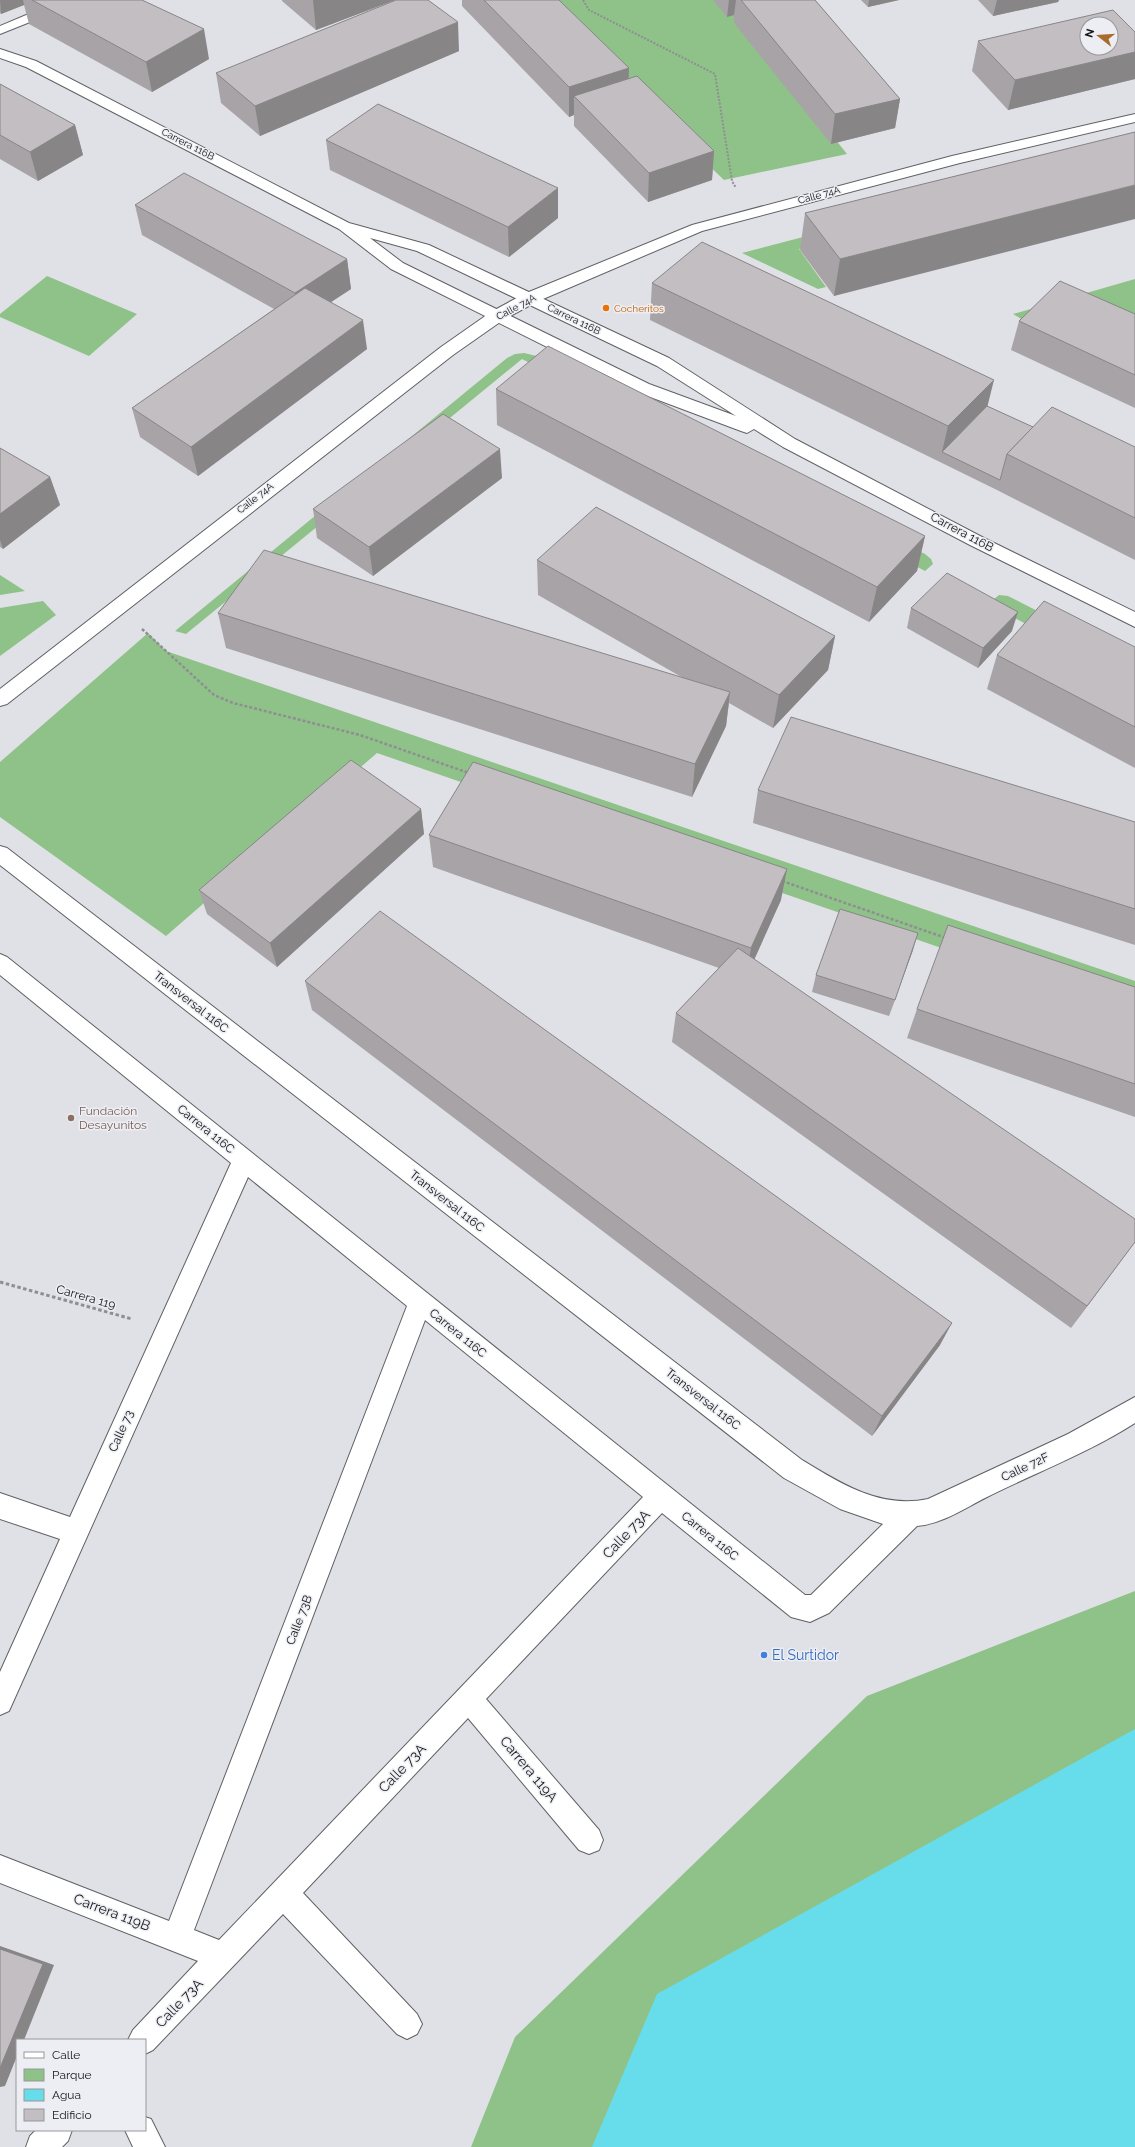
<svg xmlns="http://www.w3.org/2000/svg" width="1135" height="2147" viewBox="0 0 1135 2147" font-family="Raleway,sans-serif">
	<rect width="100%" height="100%" fill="#e0e1e6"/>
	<g fill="#8fc288">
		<path d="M535,0h189l123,154 -123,26z"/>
		<path d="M1135,150v16l-336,83 27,38 -8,2 -76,-36z"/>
		<path d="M47,276l90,38 -48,42 -89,-39v-3z"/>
		<path d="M1135,279v68l-101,-20 -21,-13z"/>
		<path d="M524,353l21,5 380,196 6,5 2,5 -8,7 -403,-212 -336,275 -11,-3 332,-273 8,-4z"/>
		<path d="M0,575l25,16 -25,4z"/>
		<path d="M999,595l9,1 127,65v20l-147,-77z"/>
		<path d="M43,601l13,14 -56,41v-48z"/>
		<path d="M148,633l18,18 969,330v34l-758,-262 -211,183 -166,-119v-55z"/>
		<path d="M1135,1591v556h-664l44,-110 352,-341z"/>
	</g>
	<path fill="#67ddeb" d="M1135,1729v418h-543l65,-153z"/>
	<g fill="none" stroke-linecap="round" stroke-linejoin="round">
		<g stroke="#606165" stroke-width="2">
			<path id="lane" d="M31,13l6,4 -2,3 -35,14v-8z"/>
		</g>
		<g stroke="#606165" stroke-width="2">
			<g id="street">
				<path d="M1135,114v8l-175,41 -258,68 -166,71 -33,18 -50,35 -446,349 -7,2v-17l441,-342 50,-35 33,-18 168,-69 260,-69z"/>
				<path d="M0,846l7,2 795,612c39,24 79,49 126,39l140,-65 67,-37v26c-47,30 -98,49 -148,74 -22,11 -45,27 -70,29l-88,87 -19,9 -19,-5 -129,-104 -176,186 113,131 4,10 -4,10 -10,4 -10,-4 -111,-132 -165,175 114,121 5,10 -5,10 -10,5 -10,-5 -114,-120 -130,136 -8,4v-14h-17l5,-10 65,-69 -198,-78v-28l169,66 238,-615 -159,-129 -239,534 -9,4v-43l60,-133 -60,-20v-26l70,24 161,-354 -231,-188v-21l7,3 798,638h6l72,-71 -43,-15 -56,-31 -784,-613zM425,1320l218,177 -424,443 -25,-10z"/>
				<path d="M145,2117l6,2 14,28h-32l-8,-17h20z"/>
				<path d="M36,2130h36l-4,11 -6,6h-36l4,-11z"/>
			</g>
		</g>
		<g stroke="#606165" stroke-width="2">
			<path id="secondary" d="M0,49l36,12 313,162 80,22 240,113 126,81 187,98 153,75v15l-165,-82 -187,-98 -29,-18 -7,4 -6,-2 -104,-39 -246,-123 -52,-40 -313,-162 -26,-9zM370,238l47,13 240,115 79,50 -87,-32 -246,-121z"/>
		</g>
		<path stroke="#8e8f92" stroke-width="2" stroke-dasharray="2 1.5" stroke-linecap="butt" d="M583,0l6,10 126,64 17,107 4,7"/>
		<g stroke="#8e8f92" stroke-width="2.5" stroke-dasharray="3 2" stroke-linecap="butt">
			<path d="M142,629l72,66 19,8 127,32 109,38"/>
			<path d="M782,881l164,57"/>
		</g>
		<path stroke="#8e8f92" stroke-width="3" stroke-dasharray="3.5 2.5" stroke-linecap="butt" d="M0,1282l132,37"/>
		<use href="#lane" fill="#fff" fill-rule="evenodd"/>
		<use href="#street" fill="#fff" fill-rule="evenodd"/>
		<use href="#secondary" fill="#fff" fill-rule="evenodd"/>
	</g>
	<g fill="#a7a3a6">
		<path d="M0,0h142l67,59 -57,33 -123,-68 -5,-19 -23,9 -1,-1z"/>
		<path d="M282,0h113l-79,30 -34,-29z"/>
		<path d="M462,0h97l69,79 86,72 -2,29 -64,22 -74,-76v-11l-5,2 -107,-111z"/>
		<path d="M713,0h102l85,99 -5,29 -64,16 -97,-121v-8l-7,2z"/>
		<path d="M861,0h38l-31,7z"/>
		<path d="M978,0h81l-1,2 -65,14z"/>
		<path d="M1135,32v47l-127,31 -36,-39 6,-30z"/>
		<path d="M459,51l-199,85 -39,-33 -5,-30z"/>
		<path d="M0,84l75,41 8,30 -45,26 -38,-22z"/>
		<path d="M1135,132l-301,164 -34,-46 5,-37z"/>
		<path d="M326,140l232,78 -49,39 -179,-87z"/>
		<path d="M135,205l212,54 4,30 -20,13 36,47 -169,127 -58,-39 -8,-29 142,-99 -132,-74z"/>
		<path d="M652,283l335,123 46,21 102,20v113l-138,-70 -347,-170z"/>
		<path d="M1135,314v94l-124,-58 8,-29z"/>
		<path d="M496,389l429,147 -8,35 -48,51 -372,-197z"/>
		<path d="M0,448l50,29 10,28 -57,44 -3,-2z"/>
		<path d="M502,478l-129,98 -56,-38 -4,-29z"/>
		<path d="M537,560l298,76 -7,34 -55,58 -44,-25 -3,23 -34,71 -466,-149 -8,-35 467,66 -147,-84z"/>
		<path d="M911,608l101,23 -34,37 -71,-40z"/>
		<path d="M1135,647v121l-148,-79 10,-34z"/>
		<path d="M758,790l377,32v123l-382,-122z"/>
		<path d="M421,809l3,25 -147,133 -70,-53 -8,-24z"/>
		<path d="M429,835l352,65 -27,59 381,283 -64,86 -399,-286 4,-29 43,-45 -286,-101z"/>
		<path d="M913,950l-24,66 -77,-24 4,-17z"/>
		<path d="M305,981l635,364 -68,91 -560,-426z"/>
		<path d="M1135,987v130l-228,-79 10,-29z"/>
	</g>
	<g fill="#888587">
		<path d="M0,0h23l1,5 -23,9z"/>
		<path d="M313,0h82l-79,30z"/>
		<path d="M729,0h7l-2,15 -7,2z"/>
		<path d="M869,0h30l-31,7z"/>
		<path d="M997,0h62l-1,2 -65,14z"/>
		<path d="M458,22l1,29 -199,85 -5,-30z"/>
		<path d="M204,29l5,30 -57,33 -6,-30z"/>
		<path d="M1135,52v27l-127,31 7,-30z"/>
		<path d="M629,68l-1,30 -54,-2v19l-5,2v-30z"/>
		<path d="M900,99l-5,29 -64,16 4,-30z"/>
		<path d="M75,125l8,30 -45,26 -8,-29z"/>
		<path d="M714,151l-2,29 -64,22 1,-29z"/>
		<path d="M1135,185v34l-301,77 6,-37z"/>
		<path d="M558,188v30l-49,39 -1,-30z"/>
		<path d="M347,259l4,30 -52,34 -4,-30z"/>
		<path d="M363,320l4,29 -169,127 -7,-29z"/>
		<path d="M994,380l-9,36 -43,36 6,-26z"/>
		<path d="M500,449l2,29 -129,98 -4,-29z"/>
		<path d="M50,477l10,28 -57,44 -3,-9v-26z"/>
		<path d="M925,536l-8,35 -48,51 8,-35z"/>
		<path d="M1018,612l-6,19 -34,37 5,-20z"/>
		<path d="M835,636l-7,34 -55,58 6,-33z"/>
		<path d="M730,692l-4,34 -34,71 3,-33z"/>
		<path d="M421,809l3,25 -147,133 -7,-24z"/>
		<path d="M787,869l-6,31 -35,78 5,-30z"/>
		<path d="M918,933l-5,17 -24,66 6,-16z"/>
		<path d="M1135,1242l-64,86 16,-22z"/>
		<path d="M952,1323l-12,22 -68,91 10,-20z"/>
		<path d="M0,1946l54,19 -30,75h-7v16l-12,30 -5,1z"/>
	</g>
	<g fill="#c2bec1" stroke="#888587" fill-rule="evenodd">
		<path d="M32,0h110l62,29 -58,33z"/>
		<path d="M396,0h32l30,22 -203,84 -39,-33z"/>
		<path d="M484,0h75l70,68 -60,19z"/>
		<path d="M741,0h74l85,99 -65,15z"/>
		<path d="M1113,10l22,22v20l-120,28 -37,-39zM1087,24h24v24h-24z"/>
		<path d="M637,76l77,75 -65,22 -75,-77z"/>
		<path d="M0,84l75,41 -45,27 -30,-17z"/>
		<path d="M378,104l180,84 -50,39 -182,-87z"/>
		<path d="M1135,132v53l-295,74 -35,-46z"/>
		<path d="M184,173l163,86 -52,34 -160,-88z"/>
		<path d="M702,242l292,138 -46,46 -296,-143z"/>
		<path d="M1060,281l75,33v61l-116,-54z"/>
		<path d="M305,288l58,32 -172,127 -59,-39z"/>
		<path d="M548,346l377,190 -48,51 -381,-198z"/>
		<path d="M987,406l46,21 -26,27 -7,26 -58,-28z"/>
		<path d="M1052,407l83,40v71l-128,-64z"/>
		<path d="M443,414l57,35 -131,98 -56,-38z"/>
		<path d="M0,448l50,29 -50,37z"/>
		<path d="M596,507l239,129 -56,59 -242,-135z"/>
		<path d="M264,550l466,142 -35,72 -477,-151z"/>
		<path d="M947,573l71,39 -35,36 -72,-40z"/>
		<path d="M1044,601l91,46v80l-138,-72z"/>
		<path d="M791,717l344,105v87l-377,-119z"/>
		<path d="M351,760l70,49 -151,134 -71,-53z"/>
		<path d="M473,762l314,107 -36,79 -322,-113z"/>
		<path d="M840,909l78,24 -23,67 -79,-25z"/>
		<path d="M380,911l572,412 -70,93 -577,-435z"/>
		<path d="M948,925l187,62v97l-218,-75z"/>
		<path d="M738,948l397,271v23l-48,64 -411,-293z"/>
		<path d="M0,1949l43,15 -43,104z"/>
	</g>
	<circle fill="#e8710a" stroke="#edeef3" stroke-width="1.5" cx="606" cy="308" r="4"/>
	<circle fill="#8d6e63" stroke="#edeef3" stroke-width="1.5" cx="71" cy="1118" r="4"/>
	<circle fill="#3f7fe0" stroke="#edeef3" stroke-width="1.5" cx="764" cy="1655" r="4"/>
	<g text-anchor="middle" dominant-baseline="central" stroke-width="3" stroke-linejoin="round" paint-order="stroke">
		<g font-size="10" fill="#151517" stroke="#edeef3">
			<text transform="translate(188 144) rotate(27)">Carrera 116B</text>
			<text transform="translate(819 195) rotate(-15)">Calle 74A</text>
			<text transform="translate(516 307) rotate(-28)">Calle 74A</text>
			<text transform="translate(574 319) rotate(26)">Carrera 116B</text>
			<text transform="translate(255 498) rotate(-38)">Calle 74A</text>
		</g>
		<g font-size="10" fill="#c56008" stroke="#edeef3" text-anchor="start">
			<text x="614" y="308">Cocheritos</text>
		</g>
		<g font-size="12" fill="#151517" stroke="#edeef3">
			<text transform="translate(962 532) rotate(28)">Carrera 116B</text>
			<text transform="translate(191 1002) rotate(38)">Transversal 116C</text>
			<text transform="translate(206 1129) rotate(39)">Carrera 116C</text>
			<text transform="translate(447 1201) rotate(38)">Transversal 116C</text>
			<text transform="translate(86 1297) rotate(16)">Carrera 119</text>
			<text transform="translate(458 1333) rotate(39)">Carrera 116C</text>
			<text transform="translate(703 1399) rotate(38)">Transversal 116C</text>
			<text transform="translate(121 1431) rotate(-66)">Calle 73</text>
			<text transform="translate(1025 1467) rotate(-25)">Calle 72F</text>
			<text transform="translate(710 1536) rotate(39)">Carrera 116C</text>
			<text transform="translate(299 1620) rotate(-69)">Calle 73B</text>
		</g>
		<g font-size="12" fill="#785e54" stroke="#edeef3" text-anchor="start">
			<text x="79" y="1111">Fundación<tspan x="79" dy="14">Desayunitos</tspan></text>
		</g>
		<g font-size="14" fill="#151517" stroke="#edeef3">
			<text transform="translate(626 1534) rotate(-46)">Calle 73A</text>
			<text transform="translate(402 1768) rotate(-46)">Calle 73A</text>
			<text transform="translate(529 1769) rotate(50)">Carrera 119A</text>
			<text transform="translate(112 1912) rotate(21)">Carrera 119B</text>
			<text transform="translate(179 2003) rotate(-46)">Calle 73A</text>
		</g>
		<g font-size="14" fill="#366cbe" stroke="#edeef3" text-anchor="start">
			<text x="772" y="1655">El Surtidor</text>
		</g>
	</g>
	<rect x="16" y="2039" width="130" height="92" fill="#edeef3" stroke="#97979b"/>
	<rect x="24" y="2052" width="20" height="6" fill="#ffffff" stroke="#97979b"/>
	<text x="52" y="2059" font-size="12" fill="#151517">Calle</text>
	<rect x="24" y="2069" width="20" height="12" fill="#8fc288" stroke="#97979b"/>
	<text x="52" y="2079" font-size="12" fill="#151517">Parque</text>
	<rect x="24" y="2089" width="20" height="12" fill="#67ddeb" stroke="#97979b"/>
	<text x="52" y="2099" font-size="12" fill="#151517">Agua</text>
	<rect x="24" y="2109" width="20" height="12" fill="#c2bec1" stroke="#97979b"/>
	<text x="52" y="2119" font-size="12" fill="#151517">Edificio</text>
	<g transform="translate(1099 36) rotate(287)"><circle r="19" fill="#edeef3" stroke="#97979b"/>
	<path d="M0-3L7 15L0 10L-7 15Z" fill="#a86c2e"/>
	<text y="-6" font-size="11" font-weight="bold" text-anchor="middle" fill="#151517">N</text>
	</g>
</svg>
